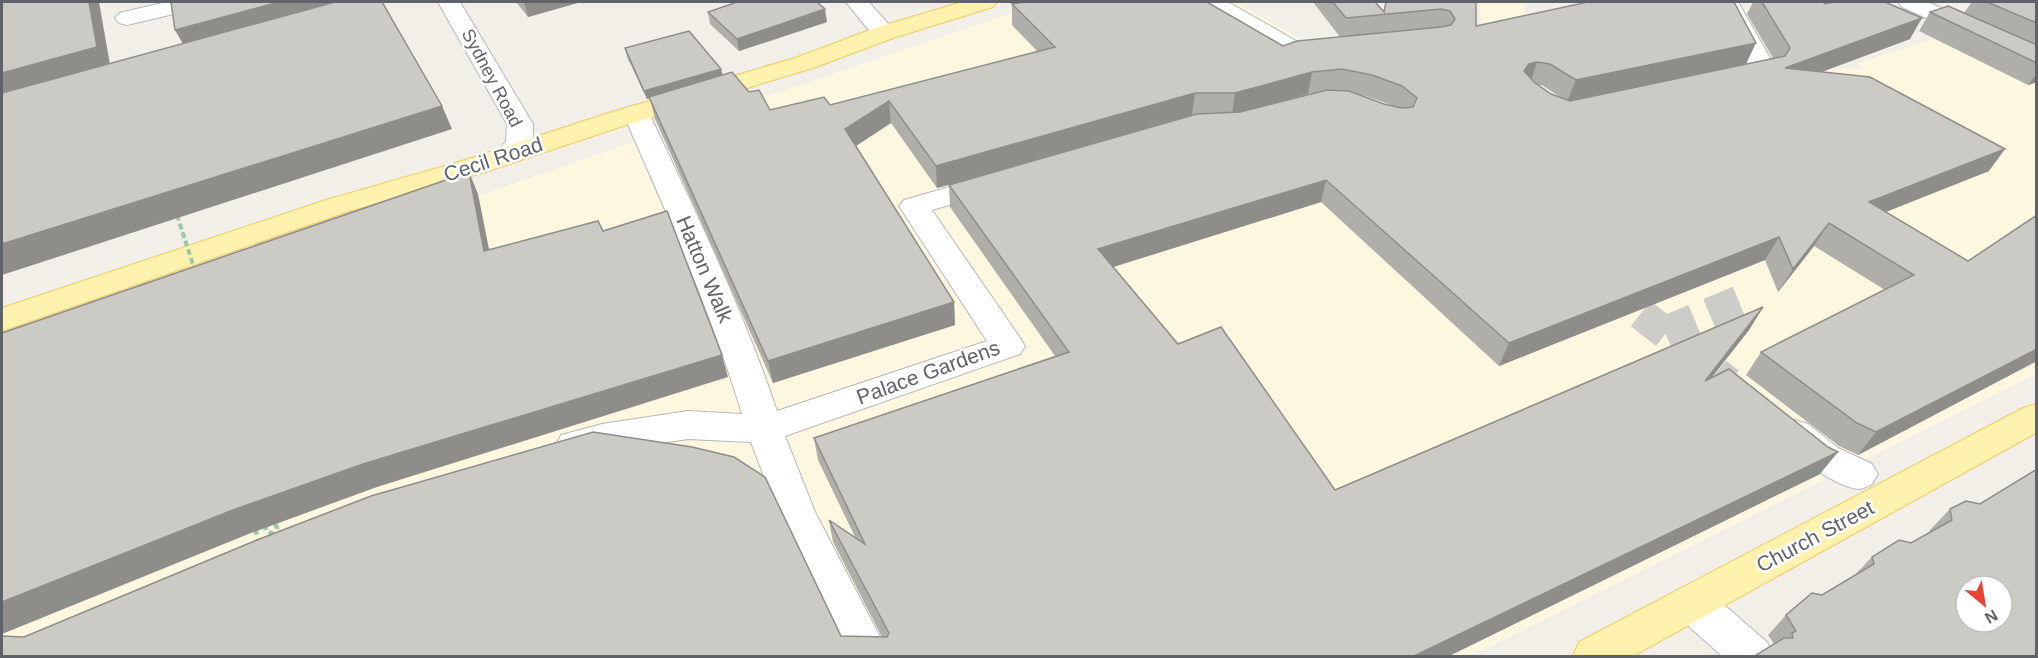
<svg xmlns="http://www.w3.org/2000/svg" width="2038" height="658" viewBox="0 0 2038 658" font-family="Arial,sans-serif">
	<rect width="100%" height="100%" fill="#f1efe8"/>
	<path fill="#fef7e0" d="M1045,2h190l65,37 123,-11 58,3 -1,-29h44l3,33 -46,21 80,64 244,-51h59l-6,-6 93,-29 85,40v300l-565,282h-1469v-294l694,-242z"/>
	<g fill="none" stroke-linecap="round" stroke-linejoin="round">
		<g stroke="#ccccc8" stroke-width="32" stroke-dasharray="32 16" stroke-linecap="butt">
			<path d="M1603,284l126,99"/>
			<path d="M1665,332l85,-35"/>
		</g>
		<g stroke="#b5b8bc" stroke-width="2">
			<g id="minor">
				<path d="M167,2h40l-4,5 -76,18 -8,-2 -4,-5 4,-5z"/>
				<path d="M438,2h22l73,122c1,22 -6,42 -33,36l-4,-6 10,-13 1,-17z"/>
				<path d="M846,2h23l27,31 -3,5 -9,2 -9,-2z"/>
				<path d="M1200,2h28l72,41 29,-1 9,2 3,5 -3,5 -30,4 -23,-4 -81,-47z"/>
				<path d="M1715,2h23l39,68 -4,5 -42,10 -9,-3 -4,-5 4,-5 27,-6z"/>
				<path d="M1898,2h30l108,48v16l-9,-2 -125,-57z"/>
				<path d="M636,105l9,2 4,6c46,98 94,196 128,298l210,-70 -88,-135 5,-6 87,-25 10,3 4,6 -4,6 -69,20 88,128 5,8 -5,8 -235,82 30,76 75,144h-43l-69,-142 -27,-72 -63,-3 -86,13 -28,7 -13,-4 -5,-10 5,-10 41,-11 86,-13 54,3c-31,-103 -76,-202 -119,-301l4,-6z"/>
				<path d="M1795,420l13,4 30,24 34,16 6,10 -6,10c-4,2 -9,5 -13,5 -22,-1 -72,-36 -82,-55l5,-10z"/>
				<path d="M1692,585l15,5 60,52 6,14h-51l-45,-40 -6,-13 6,-13z"/>
			</g>
		</g>
		<g stroke="#f2c960" stroke-width="2">
			<g id="major">
				<path d="M962,2h35l-4,5 -100,31 -77,29 -196,60 -135,45 -139,40 -344,119v-23l324,-108 139,-40 137,-45 196,-58 77,-29z"/>
				<path d="M2036,404v29l-403,223h-60l6,-14 444,-234z"/>
			</g>
		</g>
		<g stroke="#9cc7a9" stroke-width="4.5" stroke-dasharray="7 4" stroke-linecap="butt">
			<path d="M265,523l1,8 7,3 4,-6 -4,-9"/>
			<path d="M255,528l4,16"/>
		</g>
		<use href="#minor" fill="#fff" fill-rule="evenodd"/>
		<use href="#major" fill="#fff2af" fill-rule="evenodd"/>
		<path stroke="#9cc7a9" stroke-width="4" stroke-dasharray="6 3" stroke-linecap="butt" d="M177,215l18,56"/>
	</g>
	<g fill="#afaea9" fill-rule="evenodd">
		<path d="M516,2h65l-53,15z"/>
		<path d="M1313,2h62l9,9 2,-9h90v24l270,38 27,-6 -26,-44 6,-12h70l2,2 85,35 -89,33 168,99 -103,41 151,149 -179,94 -19,-9 -93,-71 15,-23 124,-62 -71,-44 -36,46 -13,-32 -266,106 -178,-164 -208,65 65,77 157,146 428,-183 -14,23 -38,48 109,96 -373,183h-1445l839,-21 41,1 -49,-95 -4,-22 26,17 -37,-77 -4,-22 241,-82 -105,-149 -1,-22 -12,3 -46,-65 -35,23 98,156 1,23 -182,58 -118,-264 -5,-20h-3l-20,-42 -2,-9 96,21 1,6 27,17 21,18 60,-5 208,-53 -26,-27v-21l271,42 57,-9zM1538,85h4l21,14 -12,-5zM1318,93l-77,19 67,-18zM1361,95l5,1 31,11 -13,-3z"/>
		<path d="M1972,2h65v80l-9,3 -109,-54 11,-19 34,1z"/>
		<path d="M708,12l119,10 -88,29 -29,-27z"/>
		<path d="M1980,504l57,153 -263,-13 -6,-9 18,-20 36,-20 32,-19 18,-19 39,-14 19,-11v-2l20,-21z"/>
	</g>
	<g fill="#8f8d8a">
		<path d="M89,2h10l12,68 -109,31v-28z"/>
		<path d="M279,2h78l-171,47 -11,-19z"/>
		<path d="M529,2h52l-53,15 -4,-14z"/>
		<path d="M825,9l2,13 -88,29 -2,-12z"/>
		<path d="M1922,18l-12,21 -137,51 12,-22z"/>
		<path d="M1756,43l-10,21 -179,38 9,-22z"/>
		<path d="M1537,62l-7,22 -6,-13 5,-7z"/>
		<path d="M721,69l2,8 -76,22 -3,-8z"/>
		<path d="M1312,72l-4,22 -76,21 3,-22z"/>
		<path d="M2037,73v9l-9,3z"/>
		<path d="M1195,93l-3,22 -255,73 -1,-22z"/>
		<path d="M889,101l2,22 -43,28 -3,-22z"/>
		<path d="M442,106l10,23 -450,146v-31z"/>
		<path d="M2005,149l-16,22 -134,53 14,-22z"/>
		<path d="M469,172l9,22 16,80 -10,-23z"/>
		<path d="M1326,180l-5,22 -224,70 1,-23z"/>
		<path d="M1829,223l-15,23 -36,46 15,-23z"/>
		<path d="M1779,237l-14,23 -266,106 10,-23z"/>
		<path d="M954,302l1,23 -182,58 -5,-22z"/>
		<path d="M1763,307l-14,23 -58,74 14,-23z"/>
		<path d="M2037,349v12l-179,94 18,-23z"/>
		<path d="M722,355l6,22 -351,110 -126,46 -249,101v-32l231,-92 130,-46z"/>
		<path d="M1838,452l-18,22 -373,183h-35z"/>
	</g>
	<g fill="#cccac5" stroke="#8f8d8a" stroke-width="1.5" fill-rule="evenodd">
		<path d="M2,2h87l8,45 -95,26z"/>
		<path d="M171,2h108l-104,28z"/>
		<path d="M335,2h47l60,104 -440,138v-151z"/>
		<path d="M737,2h80l8,7 -88,30 -29,-27z"/>
		<path d="M1024,2h183l76,44 14,-5 144,-14 10,-2 4,-6 -5,-8 -9,-2 -95,9 -13,-16h42l9,10 2,-10h90v24l112,-24h146l22,41 -180,37 -26,-16 -13,-2 -8,2 -5,7 10,11 17,12 19,7 215,-45 5,-8 -28,-46h61l2,2 8,-2h52l37,16 -137,50 85,9 135,72 -136,53 99,59 69,-46v134l-161,83 -19,-9 -96,-71 153,-77 -85,-52 -36,46 -14,-32 -270,106 -183,-163 -228,69 80,95 43,-17 114,163 428,-183 -58,74 24,-12 99,78 10,5 -426,205h-1410v-21l22,1 233,-97 114,-44 222,-64 99,15 42,10 31,20 76,159 46,1 2,-4 -60,-113 36,24 -51,-106 255,-86 -120,-167 248,-71 43,-2 87,-22 22,1 35,13 18,4 11,-1 4,-9 -15,-12 -30,-11 -30,-6 -30,3 -77,21h-40l-259,73 -47,-65 -44,28 109,173 -186,59 -119,-264 83,-25 17,20 10,-2 11,20 54,-13 6,8 225,-58 -43,-43z"/>
		<path d="M1987,2h50v21z"/>
		<path d="M1948,6l89,39v18l-107,-51z"/>
		<path d="M689,31l32,38 -77,22 -19,-43z"/>
		<path d="M469,172l15,79 114,-30 5,10 64,-20 55,144 -359,109 -130,46 -231,92v-269z"/>
		<path d="M2037,469v188h-284l31,-19h9l-1,-5 4,-2 -10,-16 26,-22 10,2 52,-31 -2,-7 27,-17 12,3 41,-23 -2,-11 16,-8 14,3zM1966,586h36v36h-36z"/>
	</g>
	<g text-anchor="middle" dominant-baseline="central" stroke-width="5" stroke-linejoin="round" paint-order="stroke">
		<g font-size="18" fill="#5f6368" stroke="#fff">
			<text transform="translate(492 78) rotate(62)">Sydney Road</text>
		</g>
		<g font-size="21" fill="#5f6368" stroke="#fff">
			<text transform="translate(493 159) rotate(-18)">Cecil Road</text>
			<text transform="translate(705 269) rotate(67)">Hatton Walk</text>
			<text transform="translate(928 372) rotate(-20)">Palace Gardens</text>
			<text transform="translate(1815 536) rotate(-28)">Church Street</text>
		</g>
	</g>
	<rect width="2038" height="658" fill="none" stroke="#5f6368" stroke-width="6"/>
	<g transform="translate(1984 604) rotate(150)"><circle r="28" fill="#ffffff" stroke="#bfc1c3" stroke-width="1.5"/>
	<path d="M0-4.5L10 22L0 15L-10 22Z" fill="#ea4335"/>
	<text y="-9" font-size="16" font-weight="bold" text-anchor="middle" fill="#5f6368">N</text>
	</g>
</svg>
